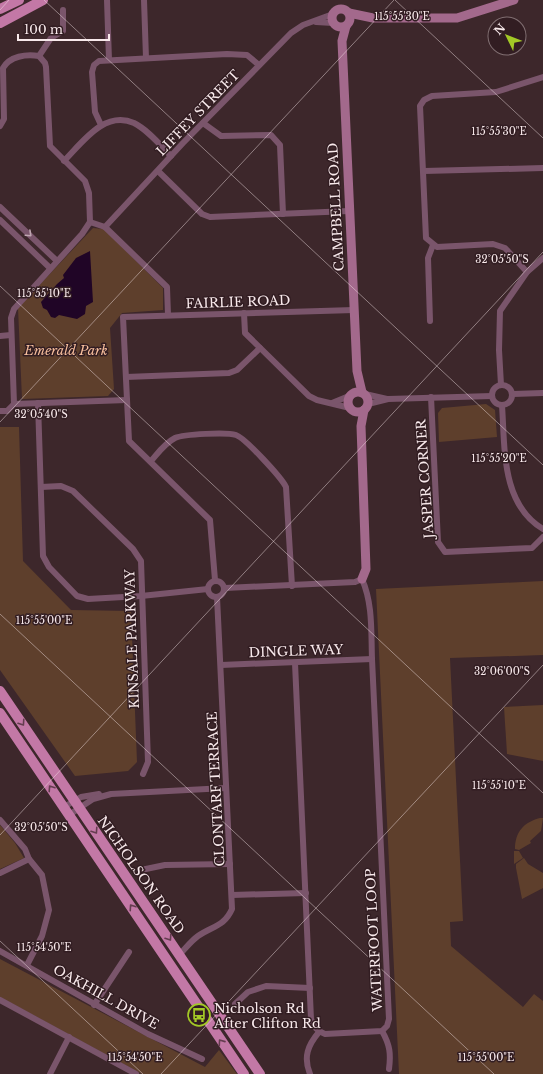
<svg xmlns="http://www.w3.org/2000/svg" width="543" height="1074" viewBox="0 0 543 1074" font-family="'Libre Baskerville',serif">
	<rect width="100%" height="100%" fill="#3d272b"/>
	<g fill="#5e3f2c">
		<path d="M93,228l11,1 59,59v22l-41,3 -12,15 4,61 -6,7 -86,3 -4,-91z"/>
		<path d="M486,404l9,6 2,27 -58,5 -1,-29 4,-5z"/>
		<path d="M0,427h19l4,134 48,49 60,1 6,151 -9,9 -53,5 -75,-106z"/>
		<path d="M543,581v74l-93,3 13,263 -13,1 1,24 72,61 11,-13 9,7v73h-144l-23,-485z"/>
		<path d="M543,705v56l-36,-7 -3,-47z"/>
		<path d="M540,818h3l-2,13 -11,10 1,2 -12,7 -4,-1c0,-17 9,-27 25,-31z"/>
		<path d="M0,825l15,18 9,15 -24,11z"/>
		<path d="M514,851h5l4,7 -9,6z"/>
		<path d="M524,858l4,6 15,9v15l-21,11 -6,-31v-4z"/>
		<path d="M0,959l205,108 14,-17 18,24h-95l-142,-77z"/>
	</g>
	<path fill="#200526" d="M90,251l3,51 -7,4 -1,8 -8,5 -18,-4 -4,3 -4,-1 -4,-7 -4,-2 -2,-6 16,-18 7,-6 -1,-3 13,-17z"/>
	<g fill="none" stroke-linecap="round" stroke-linejoin="round">
		<g stroke="#7a556b" stroke-width="6">
			<path d="M107,0l2,60"/>
			<path d="M144,0l2,58"/>
			<path d="M316,22l17,1"/>
			<path d="M39,56l12,-18 12,-7v-21"/>
			<path d="M203,123l18,13 50,-1 9,10 3,69"/>
			<path d="M101,125l-6,-13 -3,-40 2,-7 5,-4 128,-7 20,1 12,10"/>
			<path d="M0,126l4,-7 -1,-51c7,-12 23,-14 36,-12l6,7 1,4 4,79 35,35 4,12 1,29"/>
			<path d="M64,161c18,-18 40,-51 70,-38 14,7 26,22 37,33"/>
			<path d="M158,171l44,43 8,3 139,-6"/>
			<path d="M424,171l119,-3"/>
			<path d="M0,207l57,54"/>
			<path d="M0,220l50,48"/>
			<path d="M105,227l78,-84 108,-110 12,-8 30,-11"/>
			<path d="M527,272l-22,-24 -12,-4 -56,3 -11,-9 -6,-132 4,-6 8,-4 64,-4 47,-15"/>
			<path d="M244,313l1,20 64,63 8,4 33,8"/>
			<path d="M430,321l-2,-63 5,-13"/>
			<path d="M0,336l11,-1"/>
			<path d="M126,377l103,-4 8,-3 23,-22"/>
			<circle cx="502" cy="395" r="10"/>
			<path d="M501,385l-2,-35 1,-39 27,-39 16,-14"/>
			<path d="M365,394l22,5"/>
			<path d="M513,394l30,-1"/>
			<path d="M431,397l7,145 7,10 87,-4 11,-11"/>
			<path d="M38,403l5,153 6,11 28,29 11,3 53,-3 67,-7"/>
			<path d="M332,403l17,-7"/>
			<path d="M14,404l-3,-86 3,-9 68,-75 8,-12 15,5 62,60 1,28"/>
			<path d="M14,404l113,-4"/>
			<path d="M368,404l20,-5 104,-3"/>
			<path d="M502,405c3,43 -1,99 41,124"/>
			<path d="M0,411h7l7,-7"/>
			<path d="M151,461c7,-8 14,-18 24,-23 9,-4 52,-6 61,-3 9,3 45,42 50,52l6,99"/>
			<path d="M41,487l20,-1 12,5 60,58 8,12 7,201 -5,12"/>
			<path d="M215,580l-5,-60 -81,-79 -6,-124 231,-7"/>
			<circle cx="216" cy="589" r="8"/>
			<path d="M225,588l130,-6 7,-3c11,25 9,53 10,80l17,360 -2,7 -5,5 -57,3c-8,-3 -11,-7 -14,-15l-16,-356"/>
			<path d="M221,665l151,-6"/>
			<path d="M64,807l17,-10 18,-3"/>
			<path d="M69,815l24,-16 18,-5 115,-6"/>
			<path d="M0,820l25,29 4,10 13,16 7,35 -7,26 -15,29"/>
			<path d="M141,870l24,-5 65,-1"/>
			<path d="M0,873l29,-14"/>
			<path d="M232,895l74,-2"/>
			<path d="M0,951l148,83 54,25"/>
			<path d="M180,954c6,-6 11,-13 18,-18 14,-10 26,-9 34,-27l-15,-312"/>
			<path d="M0,1000l136,74"/>
			<path d="M235,1004l13,-12 18,-6 44,2"/>
			<path d="M94,1005l35,-53"/>
			<path d="M382,1031c8,14 9,23 7,38"/>
			<path d="M50,1074l19,-37"/>
			<path d="M310,1074c-7,-17 -2,-29 9,-42"/>
		</g>
		<g stroke="#a3698c" stroke-width="9">
			<circle cx="341" cy="18" r="9"/>
			<path d="M349,13l24,5h84l57,-18"/>
			<path d="M346,26l-4,15 15,330 5,21"/>
			<circle cx="358" cy="402" r="10"/>
			<path d="M362,579l4,-10 -5,-143 3,-16"/>
		</g>
		<g stroke="#c378a6" stroke-width="10">
			<path d="M0,9l19,-9"/>
			<path d="M0,23l43,-23"/>
			<path d="M0,691l260,383"/>
			<path d="M0,713l244,361"/>
		</g>
	</g>
	<defs><path id="oneway-chevron" d="M-2-3.5L2.5 0L-2 3.5" fill="none" stroke-width="1.6" stroke-linecap="round" stroke-linejoin="round"/></defs>
	<use stroke="#bfa6b1" href="#oneway-chevron" transform="translate(29 234) rotate(43)"/>
	<g stroke="#653d50">
		<use href="#oneway-chevron" transform="translate(22 723) rotate(56)"/>
		<use href="#oneway-chevron" transform="translate(51 788) rotate(-124)"/>
		<use href="#oneway-chevron" transform="translate(95 831) rotate(56)"/>
		<use href="#oneway-chevron" transform="translate(132 907) rotate(-124)"/>
		<use href="#oneway-chevron" transform="translate(169 938) rotate(56)"/>
		<use href="#oneway-chevron" transform="translate(221 1042) rotate(-125)"/>
	</g>
	<path fill="none" stroke="#f8e9eb" stroke-width="1" stroke-opacity="0.45" d="M44,0l499,465M395,0l148,138M0,10l9,-10M0,286l543,507M0,422l394,-422M0,614l494,460M0,835l543,-583M0,941l143,133M161,1074l382,-409"/>
	<defs>
		<g id="bus-ring" transform="scale(1.15)"><circle r="9.5" fill="#321d22" stroke="#a3c926" stroke-width="1.5"/><path d="M-5-6H5V4H4V6H2V4H-2V6H-4V4H-5ZM-3.5-4V0h7V-4ZM-3.5 1.2v1.5H-2V1.2ZM2 1.2v1.5H3.5V1.2Z" fill="#a3c926"/></g>
	</defs>
	<g fill-rule="evenodd">
		<use href="#bus-ring" x="199" y="1015"/>
	</g>
	<g text-anchor="middle" dominant-baseline="central" stroke-width="3" stroke-linejoin="round" paint-order="stroke">
		<g font-size="13" fill="#f8e9eb" stroke="#321d22">
			<text transform="translate(198 113) rotate(-46)">LIFFEY STREET</text>
			<text transform="translate(336 207) rotate(-93)">CAMPBELL ROAD</text>
			<text transform="translate(238 302) rotate(-2)">FAIRLIE ROAD</text>
			<text transform="translate(425 479) rotate(-94)">JASPER CORNER</text>
			<text transform="translate(132 639) rotate(-92)">KINSALE PARKWAY</text>
			<text transform="translate(296 651) rotate(-2)">DINGLE WAY</text>
			<text transform="translate(216 789) rotate(-93)">CLONTARF TERRACE</text>
			<text transform="translate(141 875) rotate(55)">NICHOLSON ROAD</text>
			<text transform="translate(374 940) rotate(-93)">WATERFOOT LOOP</text>
			<text transform="translate(106 997) rotate(29)">OAKHILL DRIVE</text>
		</g>
		<g font-size="13" font-style="italic" fill="#f8bf9d" stroke="#321d22">
			<text x="66" y="350">Emerald Park</text>
		</g>
		<g font-size="13" fill="#f8e9eb" stroke="#321d22" text-anchor="start">
			<text x="214" y="1008">Nicholson Rd<tspan x="214" dy="15">After Clifton Rd</tspan></text>
		</g>
	</g>
	<g font-size="10" text-anchor="middle" fill="#f8e9eb" stroke="#321d22" stroke-width="3" stroke-linejoin="round" paint-order="stroke">
		<text x="402" y="20">115°55'30"E</text>
		<text x="499" y="135">115°55'30"E</text>
		<text x="502" y="263">32°05'50"S</text>
		<text x="44" y="297">115°55'10"E</text>
		<text x="41" y="418">32°05'40"S</text>
		<text x="499" y="462">115°55'20"E</text>
		<text x="44" y="624">115°55'00"E</text>
		<text x="502" y="675">32°06'00"S</text>
		<text x="499" y="789">115°55'10"E</text>
		<text x="41" y="831">32°05'50"S</text>
		<text x="44" y="951">115°54'50"E</text>
		<text x="135" y="1061">115°54'50"E</text>
		<text x="486" y="1061">115°55'00"E</text>
	</g>
	<g transform="translate(507 36) rotate(313)"><circle r="19" fill="#321d22" stroke="#816f72"/>
	<path d="M0-3L7 15L0 10L-7 15Z" fill="#a3c926"/>
	<text y="-6" font-size="11" font-weight="bold" text-anchor="middle" fill="#f8e9eb">N</text>
	</g>
	<path d="M18 34v6h91v-6" fill="none" stroke="#f8e9eb" stroke-width="2"/>
	<text x="24" y="34" font-size="12" fill="#f8e9eb" stroke="#321d22" stroke-width="3" paint-order="stroke">100 m</text>
</svg>
